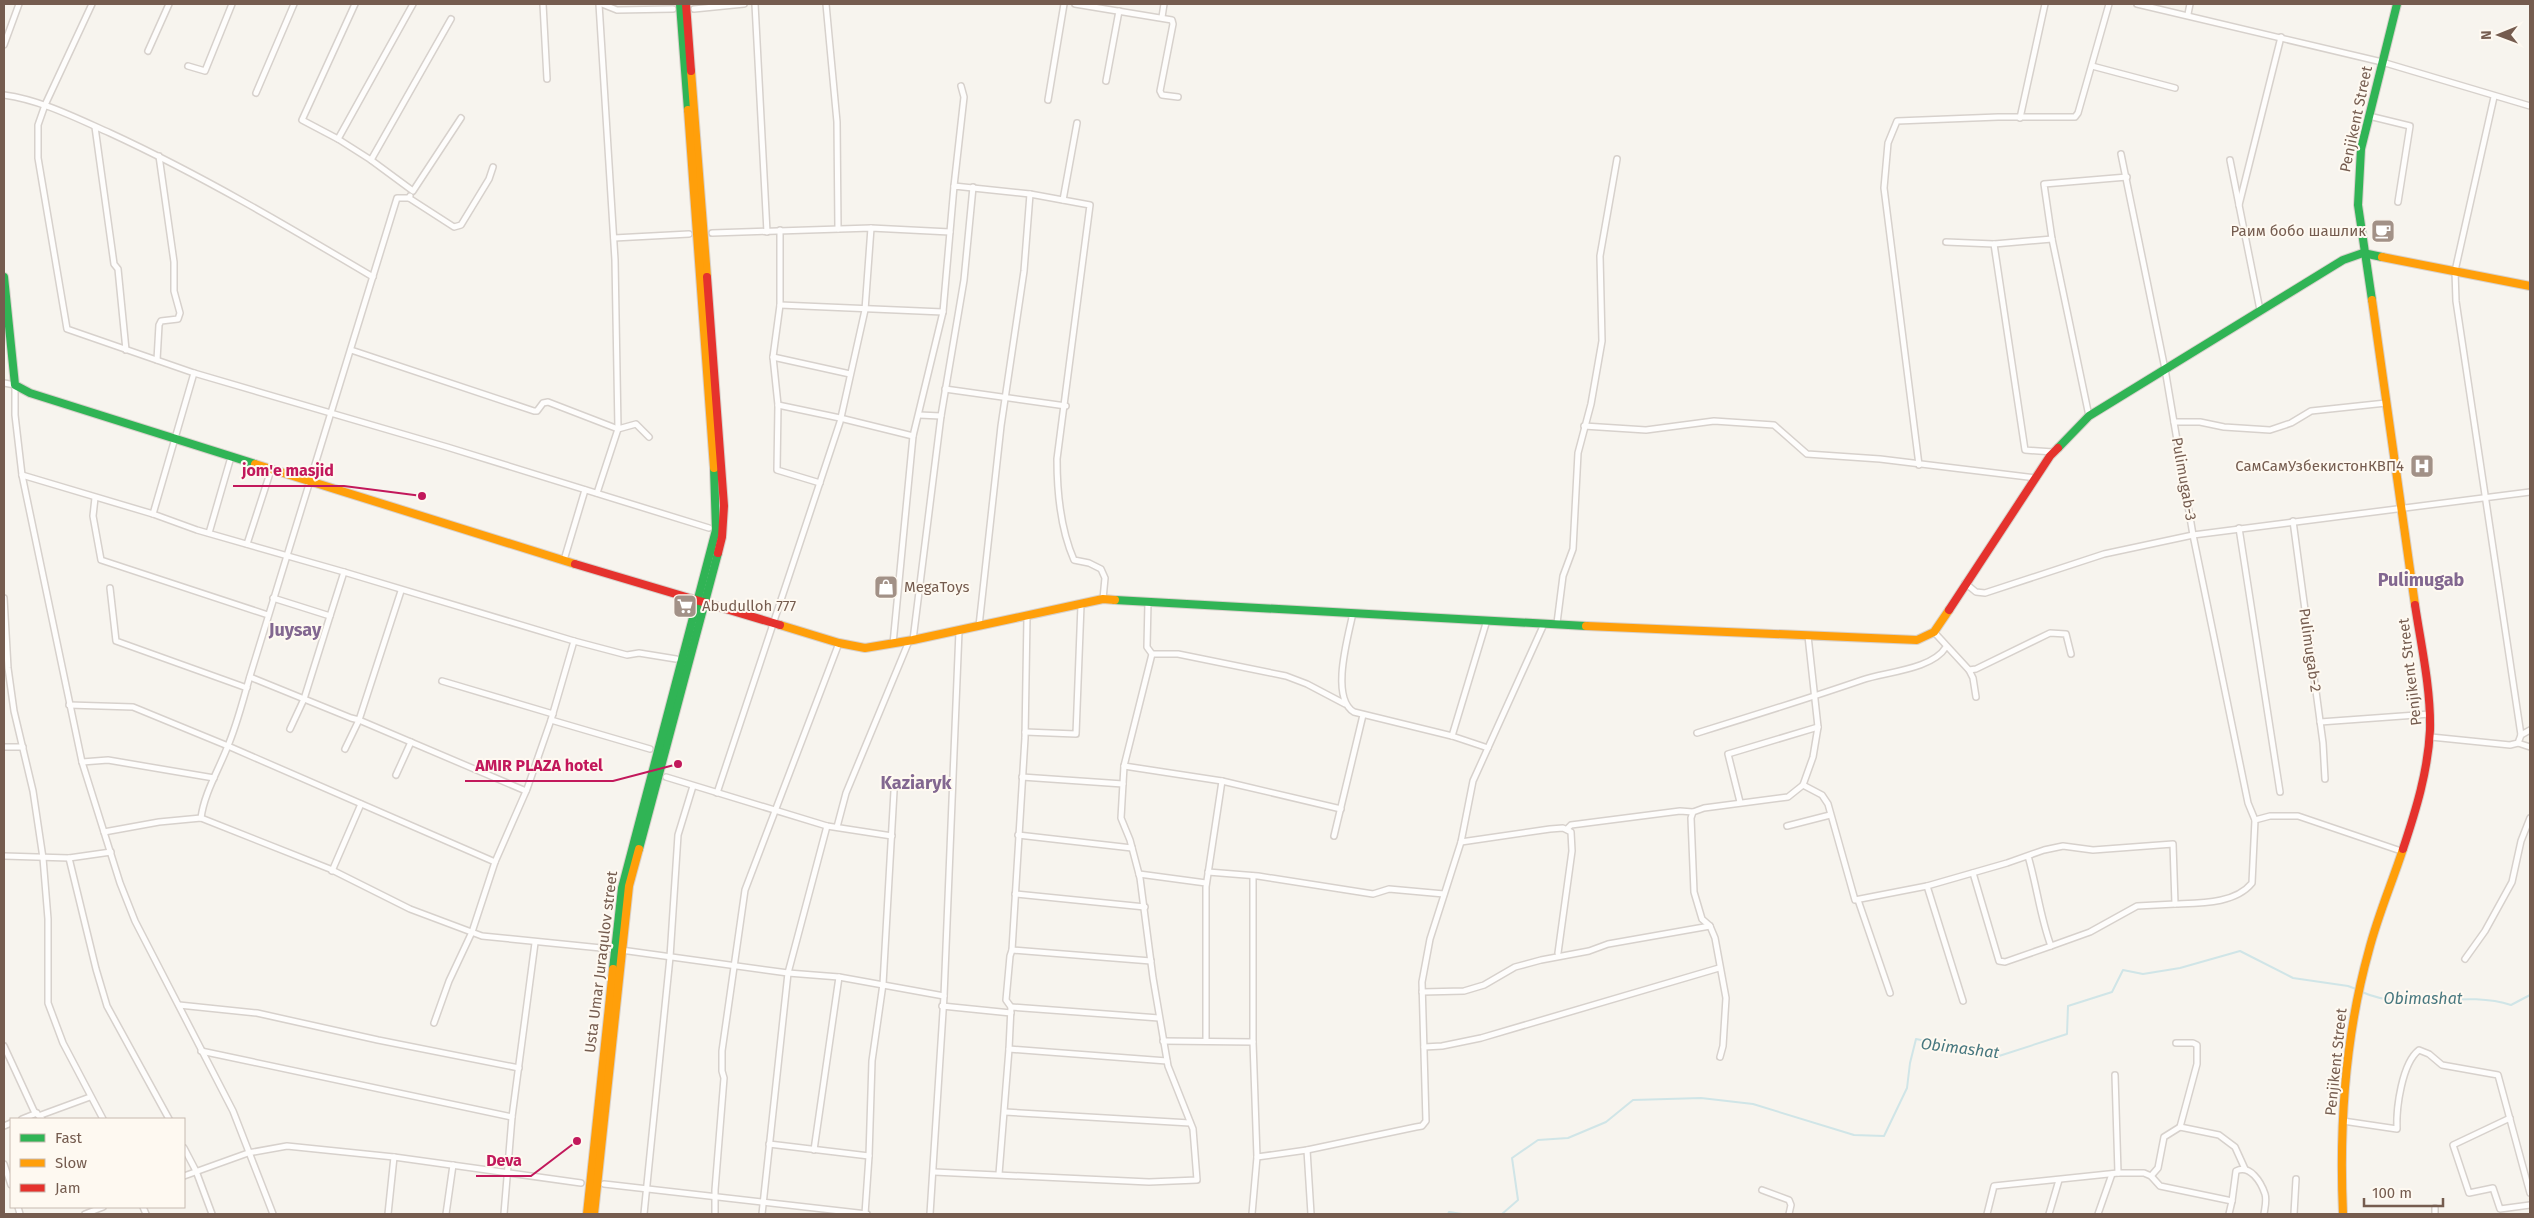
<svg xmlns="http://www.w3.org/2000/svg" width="2534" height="1218" viewBox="0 0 2534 1218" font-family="'Fira Sans',sans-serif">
	<rect width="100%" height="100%" fill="#f7f4ee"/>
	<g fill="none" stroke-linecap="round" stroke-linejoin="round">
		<g stroke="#d0e5e7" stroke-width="2">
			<path d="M2362,992c46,21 101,-3 149,13l19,-10"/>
			<path d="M1448,1214l1,-2 13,2"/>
			<path d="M1502,1214l16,-14 -6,-42 26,-18 30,-2 38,-16 27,-22 68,-2 52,6 101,31 30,1 23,-48 3,-25 6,-24 83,17 68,-22 1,-28 44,-14 11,-22 20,4 37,-6 60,-17 53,27 55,8 8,3"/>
		</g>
		<g stroke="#d7d1cc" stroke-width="8">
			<g id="street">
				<path d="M92,4l-47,101 -7,20v33l29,171 127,44 253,74 262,81"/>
				<path d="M355,4l-53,116 36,19 75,-135"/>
				<path d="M543,4l4,75"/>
				<path d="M599,4l16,256 3,169 18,-5 13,13"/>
				<path d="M602,4l15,6 56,-1"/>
				<path d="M755,4l12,228"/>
				<path d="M826,4l11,118 1,107"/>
				<path d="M1075,4l97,16 1,4 -13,67 2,4 16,2"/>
				<path d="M2137,4l245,58 148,44"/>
				<path d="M694,9l50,-5"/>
				<path d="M2188,14l2,-10"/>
				<path d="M1162,17l2,-13"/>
				<path d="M4,45l15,-41"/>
				<path d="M148,51l21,-47"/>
				<path d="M188,66l17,5 27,-67"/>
				<path d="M2092,66l83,22"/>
				<path d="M1106,81l13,-70"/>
				<path d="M256,93l38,-89"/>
				<path d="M4,95c37,5 72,23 106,38 91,42 177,93 263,144"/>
				<path d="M1048,100l16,-96"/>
				<path d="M2369,116l41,10 -12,76"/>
				<path d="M2020,118l25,-114"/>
				<path d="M95,127l19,137 4,5 8,81"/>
				<path d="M338,139l33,21 80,-141"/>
				<path d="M2121,154l44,215 28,166 55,268 7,17"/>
				<path d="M371,160l42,31 48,-73"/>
				<path d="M2230,160l30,150"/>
				<path d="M954,186l10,-89 -3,-11"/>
				<path d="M410,196l-1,2 45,29 7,-2 28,-46 4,-12"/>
				<path d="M1063,200l14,-77"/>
				<path d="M2239,205l42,-168"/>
				<path d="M780,230v75l-7,52 5,48 -1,65 43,13"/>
				<path d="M712,233l159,-5 79,4"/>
				<path d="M614,238l75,-4"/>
				<path d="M1946,242l48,2 58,-5"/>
				<path d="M1994,244l31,206 28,2"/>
				<path d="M780,305l163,7"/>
				<path d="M351,350l183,61h3l6,-8 5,-1 70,27 -21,64"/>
				<path d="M773,357l77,17"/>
				<path d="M157,360l2,-35 2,-4 17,-2 2,-6 -6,-22v-29l-15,-106"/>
				<path d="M4,383l11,2v30l7,60 60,287 38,121 15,38 98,190 40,103"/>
				<path d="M945,389l121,17"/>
				<path d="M778,405l62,13 73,18"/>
				<path d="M919,415l22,1"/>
				<path d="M2089,416l-37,-177 -8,-55 83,-7"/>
				<path d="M2174,422h26l24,5 46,3 21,-7 20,-12 75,-8"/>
				<path d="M1584,426l62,4 68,-9 60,4 33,29 73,5 156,19"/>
				<path d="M1919,465l-35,-277 4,-45 9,-22 101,-4h77l3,-4 31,-109"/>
				<path d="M22,475l131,39 44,16 147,42 -14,44"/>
				<path d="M95,498l-2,18 8,44 167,55"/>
				<path d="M153,514l41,-141"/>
				<path d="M2293,521l30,222 2,36"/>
				<path d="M2239,528l41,264"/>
				<path d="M209,533l22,-76"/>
				<path d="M247,544l24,-74"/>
				<path d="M564,560l21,-70"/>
				<path d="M344,572l230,69 -23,79 -24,69 -32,73 -23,70 -23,49 -15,42"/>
				<path d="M1965,583l11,9 9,1 119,-39 89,-19 337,-43"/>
				<path d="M110,588l6,53 131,47"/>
				<path d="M4,598l4,70 6,43 19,80 10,67 5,61v84l15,40 40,76"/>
				<path d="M273,598l57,18 -26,83 -14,30"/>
				<path d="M1353,613c-5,24 -23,85 1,99l98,24 36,12"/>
				<path d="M1557,623l6,-47 10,-27 5,-96 13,-49 11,-63 -2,-85 17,-97"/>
				<path d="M1544,624l-71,157 -12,61 89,-13 13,-1 8,4 1,19 -14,102"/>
				<path d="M979,626l22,-200 23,-155 6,-77"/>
				<path d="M1934,632l35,38 7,-1 74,-36 16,1 5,20"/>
				<path d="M913,640l28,-224 23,-136 9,-93"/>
				<path d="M574,641l53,14 12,-2 37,6"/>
				<path d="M893,644l20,-208 30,-124 11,-126 76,8 60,11 -33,254c0,34 3,69 17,101l15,3 12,6 4,9 -2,21"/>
				<path d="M1152,654h26l108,22 21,8 38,20"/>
				<path d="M1969,670l4,8 3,19"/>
				<path d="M250,677l101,41 8,2 42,-129"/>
				<path d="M442,681l111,33"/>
				<path d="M69,705l64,2 95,39 267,116"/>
				<path d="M551,720l99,29"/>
				<path d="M2320,722l110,-8"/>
				<path d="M1025,732l51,2 5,-129"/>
				<path d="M1697,733c55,-17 110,-34 165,-53 22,-8 70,-10 84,-33"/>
				<path d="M2521,735l9,-5"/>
				<path d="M1452,736l35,-116"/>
				<path d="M2431,737l79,8 8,-2 3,-8 -65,-434 -1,-30 39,-174"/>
				<path d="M2518,743l12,4"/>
				<path d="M4,747h19"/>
				<path d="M345,749l14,-29 167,71"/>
				<path d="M82,762l26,-2 106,18"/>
				<path d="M1124,766l98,15 119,28"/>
				<path d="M396,775l15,-33"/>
				<path d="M666,777l161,49 65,10"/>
				<path d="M1022,777l101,7"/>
				<path d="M1803,785l19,10 6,9 27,96 72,-14 80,-23 37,-13 19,-4 30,4 80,-6 2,60 -38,2 -47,26 -39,14c-11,-29 -14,-60 -23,-90"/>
				<path d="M717,793l123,-371 25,-112 6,-82"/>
				<path d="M1740,802l-12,-48 90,-27"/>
				<path d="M201,818c3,-24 17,-47 26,-70 10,-23 16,-48 23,-72 49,-160 98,-318 147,-478h12"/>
				<path d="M1787,826l43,-11"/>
				<path d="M837,827l9,-34 63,-152"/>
				<path d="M1567,829l4,-4 109,-14 13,1"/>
				<path d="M104,832l55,-10 42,-4 129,51 80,40 72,27 139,14 167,23 51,4 105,19"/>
				<path d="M1018,835l114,13"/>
				<path d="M1334,836l29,-121"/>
				<path d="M4,856l65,2 42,-6"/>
				<path d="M69,858l27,111 11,37 62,113"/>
				<path d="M332,871l29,-67"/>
				<path d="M1208,872l50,4 115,18 16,-5 55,5"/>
				<path d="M1973,873l26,88 6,1 46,-16"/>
				<path d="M1139,874l67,9"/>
				<path d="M1927,886l36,115"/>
				<path d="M1015,894l130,13"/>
				<path d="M1858,900l32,93"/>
				<path d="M2175,904c25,-1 60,0 77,-21l3,-63 15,-4h28l103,35"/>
				<path d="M1012,950l139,11"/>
				<path d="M2465,959l20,-28 27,-49 9,-41 9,-23"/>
				<path d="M1422,992l42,-1 20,-6 31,-18 26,-7 48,-9 19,-7 102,-18"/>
				<path d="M179,1005l78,8 121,27 141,28"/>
				<path d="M942,1006l69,7"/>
				<path d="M1011,1007l148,11"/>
				<path d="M1206,1040v-153l16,-106"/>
				<path d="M1163,1041l90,1"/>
				<path d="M2176,1043h17l4,2v19l-17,63"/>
				<path d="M4,1046l30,65 8,8"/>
				<path d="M1424,1047l18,-1 39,-8 238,-70"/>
				<path d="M1009,1049l158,12"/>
				<path d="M201,1051l311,66"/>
				<path d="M1720,1057l3,-11 3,-48 -11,-60 -5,-12 -8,-7 -8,-27 -3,-74 2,-6 11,-4 84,-11 15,-12 10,-28 5,-30 -10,-91"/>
				<path d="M2115,1075l3,98"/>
				<path d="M1005,1112l185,11"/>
				<path d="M41,1115l49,-18"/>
				<path d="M2510,1118l-57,27 16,48 24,-5 7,21 30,-4"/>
				<path d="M22,1119l15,-6"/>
				<path d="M2343,1121l54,8c-1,-21 5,-66 22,-79l10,4 13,11 56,10 32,118"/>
				<path d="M4,1126l7,-3"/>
				<path d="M769,1144l100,12"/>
				<path d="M184,1148l12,23 16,43"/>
				<path d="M814,1150l25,-173"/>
				<path d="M1307,1150l4,64"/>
				<path d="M1257,1157l50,-7 109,-23 6,-1 4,-5 -4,-139 8,-43 31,-97"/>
				<path d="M4,1164l7,21"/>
				<path d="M934,1172l215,10 48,-2 -4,-51 -25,-63 -15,-88 -13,-100 -10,-38 -9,-22 3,-52 28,-112 -5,-7 1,-45"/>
				<path d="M999,1174l10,-125 2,-42 -5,-7 4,-44 2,-6 13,-212 2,-121"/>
				<path d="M184,1176l64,-23 39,-7 107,11 187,26"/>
				<path d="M2151,1176l7,-8 6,-31 16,-10 39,8 16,12 10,22"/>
				<path d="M604,1184l263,30"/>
				<path d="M1762,1190l27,10 2,5 -2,9"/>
				<path d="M2232,1201l4,-30c14,-7 25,11 29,23 2,6 0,13 -1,20"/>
				<path d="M18,1207l2,7"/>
				<path d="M143,1207l3,7"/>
				<path d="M85,1214l18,-7"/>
				<path d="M388,1214l6,-57"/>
				<path d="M446,1214l7,-49"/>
				<path d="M504,1214l8,-97 23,-174"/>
				<path d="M644,1214l26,-257 8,-122 15,-49"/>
				<path d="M715,1214v-24l9,-112 -2,-7v-20l23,-161 94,-247"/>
				<path d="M762,1214l26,-241 39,-147"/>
				<path d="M865,1214l4,-58 3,-95 11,-77 11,-193"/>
				<path d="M930,1214l14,-218 15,-365"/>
				<path d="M1252,1214l5,-57 -4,-115v-166"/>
				<path d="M1987,1214l7,-28 124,-13h26l7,3 9,10 72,15 -3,13"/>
				<path d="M2049,1214l10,-34"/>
				<path d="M2098,1214l14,-40"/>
				<path d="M2294,1214l2,-35"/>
				<path d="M2435,1214v-6"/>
			</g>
		</g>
		<g stroke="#d8d1cc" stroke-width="10">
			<g id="fast">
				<path d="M680,4l8,106"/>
				<path d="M4,277l11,108 15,8 225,71"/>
				<path d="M2372,300l-14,-95 3,-56 36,-145"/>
				<path d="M2058,448l31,-32 254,-156 20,-7 19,4"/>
				<path d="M1115,600l471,26"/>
				<path d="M639,849l79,-296"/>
				<path d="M613,969l9,-81 94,-358 -2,-62"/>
			</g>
		</g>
		<g stroke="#d8d1cc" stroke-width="10">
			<g id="slow">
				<path d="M691,71l16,206"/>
				<path d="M688,110l26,358"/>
				<path d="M2382,257l148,29"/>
				<path d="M2372,300l43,305"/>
				<path d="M255,464l320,100"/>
				<path d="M780,625l59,18 26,5 48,-8 190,-41 12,1"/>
				<path d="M1586,626l331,14 17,-8 15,-22"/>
				<path d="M587,1214l26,-245"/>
				<path d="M594,1214l35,-328 10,-37"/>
				<path d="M2343,1214c-4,-89 2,-178 26,-264 9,-35 23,-67 34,-101"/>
			</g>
		</g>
		<g stroke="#d8d1cc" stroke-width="10">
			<g id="jam">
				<path d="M686,4l5,67"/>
				<path d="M707,277l17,229 -2,31 -4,16"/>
				<path d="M575,564l205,61"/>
				<path d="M1949,610l101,-154 8,-8"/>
				<path d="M2403,849c13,-39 25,-78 27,-119 1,-41 -9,-85 -15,-125"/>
			</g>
		</g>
		<use href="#street" stroke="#fefdfc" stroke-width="5"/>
		<use href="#fast" stroke="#30b455" stroke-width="8"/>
		<use href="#slow" stroke="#ff9f0a" stroke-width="8"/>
		<use href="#jam" stroke="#e5322d" stroke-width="8"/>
	</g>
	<defs>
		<g id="cafe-square" transform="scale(1.25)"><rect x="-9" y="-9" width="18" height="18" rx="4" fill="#a29187" stroke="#fef9f1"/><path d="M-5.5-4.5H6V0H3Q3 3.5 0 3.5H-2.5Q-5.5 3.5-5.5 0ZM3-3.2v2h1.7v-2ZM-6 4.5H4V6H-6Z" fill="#fff"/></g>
		<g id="hospital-square" transform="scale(1.25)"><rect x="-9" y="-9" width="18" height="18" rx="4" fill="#a29187" stroke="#fef9f1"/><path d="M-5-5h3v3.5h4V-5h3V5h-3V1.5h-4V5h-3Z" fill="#fff"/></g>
		<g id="shop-square" transform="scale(1.25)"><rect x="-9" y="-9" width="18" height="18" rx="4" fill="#a29187" stroke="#fef9f1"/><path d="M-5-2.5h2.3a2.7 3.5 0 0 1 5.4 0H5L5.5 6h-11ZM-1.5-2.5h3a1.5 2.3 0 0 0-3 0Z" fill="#fff"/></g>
		<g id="supermarket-square" transform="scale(1.25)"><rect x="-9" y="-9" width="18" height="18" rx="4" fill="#a29187" stroke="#fef9f1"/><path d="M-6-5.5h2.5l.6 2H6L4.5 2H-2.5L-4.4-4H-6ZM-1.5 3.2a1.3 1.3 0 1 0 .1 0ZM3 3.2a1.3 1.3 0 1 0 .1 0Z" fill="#fff"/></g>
	</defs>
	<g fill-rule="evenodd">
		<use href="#cafe-square" x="2383" y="231"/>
		<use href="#hospital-square" x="2422" y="466"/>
		<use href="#shop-square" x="886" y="587"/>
		<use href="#supermarket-square" x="685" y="606"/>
	</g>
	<g text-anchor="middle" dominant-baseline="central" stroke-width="4" stroke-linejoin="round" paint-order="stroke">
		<g font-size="15" fill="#755c4f" stroke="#fef9f1">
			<text transform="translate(2356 119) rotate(-78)">Penjikent Street</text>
			<text transform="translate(2184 479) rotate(80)">Pulimugab-3</text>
			<text transform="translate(2310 650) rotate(82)">Pulimugab-2</text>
			<text transform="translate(2410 672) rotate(-97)">Penjikent Street</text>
			<text transform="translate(601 962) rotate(-83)">Usta Umar Juraqulov street</text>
			<text transform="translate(2336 1062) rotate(-84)">Penjikent Street</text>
		</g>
		<g font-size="15" fill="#755c4f" stroke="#fef9f1" text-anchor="end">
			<text x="2366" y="231">Раим бобо шашлик</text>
			<text x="2404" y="466">СамСамУзбекистонКВП4</text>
			<text x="904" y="587" text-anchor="start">MegaToys</text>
			<text x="702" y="606" text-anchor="start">Abudulloh 777</text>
		</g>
		<g font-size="16" font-style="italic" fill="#47777f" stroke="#fef9f1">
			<text x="2423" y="998">Obimashat</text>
			<text transform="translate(1960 1048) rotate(7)">Obimashat</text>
		</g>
		<g font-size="18" font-weight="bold" fill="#826790" stroke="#fef9f1">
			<text x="2421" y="580">Pulimugab</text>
			<text x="295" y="630">Juysay</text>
			<text x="916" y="783">Kaziaryk</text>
		</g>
	</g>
	<path fill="none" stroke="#c2185b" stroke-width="2" d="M422 496L344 486H233M678 764L613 781H465M577 1141L531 1176H476"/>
	<g fill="#c2185b" stroke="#fef9f1" stroke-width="2">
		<circle cx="422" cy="496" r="5"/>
		<circle cx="678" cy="764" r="5"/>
		<circle cx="577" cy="1141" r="5"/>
	</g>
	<g font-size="16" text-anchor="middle" font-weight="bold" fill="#c2185b" stroke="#fef9f1" stroke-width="4" stroke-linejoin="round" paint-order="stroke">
		<text x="288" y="476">jom'e masjid</text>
		<text x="539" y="771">AMIR PLAZA hotel</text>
		<text x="504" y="1166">Deva</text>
	</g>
	<rect width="2534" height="1218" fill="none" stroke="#755c4f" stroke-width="10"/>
	<rect x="10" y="1118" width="175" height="90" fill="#fef9f1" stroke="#c7bab0"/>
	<rect x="20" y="1134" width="25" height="8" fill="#30b455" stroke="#c7bab0"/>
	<text x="55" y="1143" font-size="15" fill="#755c4f">Fast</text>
	<rect x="20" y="1159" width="25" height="8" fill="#ff9f0a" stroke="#c7bab0"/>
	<text x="55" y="1168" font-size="15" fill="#755c4f">Slow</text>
	<rect x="20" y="1184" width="25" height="8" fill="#e5322d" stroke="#c7bab0"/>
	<text x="55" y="1193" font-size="15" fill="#755c4f">Jam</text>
	<g transform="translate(2499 35) rotate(269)" stroke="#fef9f1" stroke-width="4" paint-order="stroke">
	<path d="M0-4L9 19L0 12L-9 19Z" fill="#755c4f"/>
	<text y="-8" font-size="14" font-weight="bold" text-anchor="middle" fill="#755c4f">N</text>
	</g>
	<path d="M2364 1198v8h79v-8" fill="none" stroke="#755c4f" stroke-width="2.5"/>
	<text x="2372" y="1198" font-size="15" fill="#755c4f" stroke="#fef9f1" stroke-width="4" paint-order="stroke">100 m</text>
</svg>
